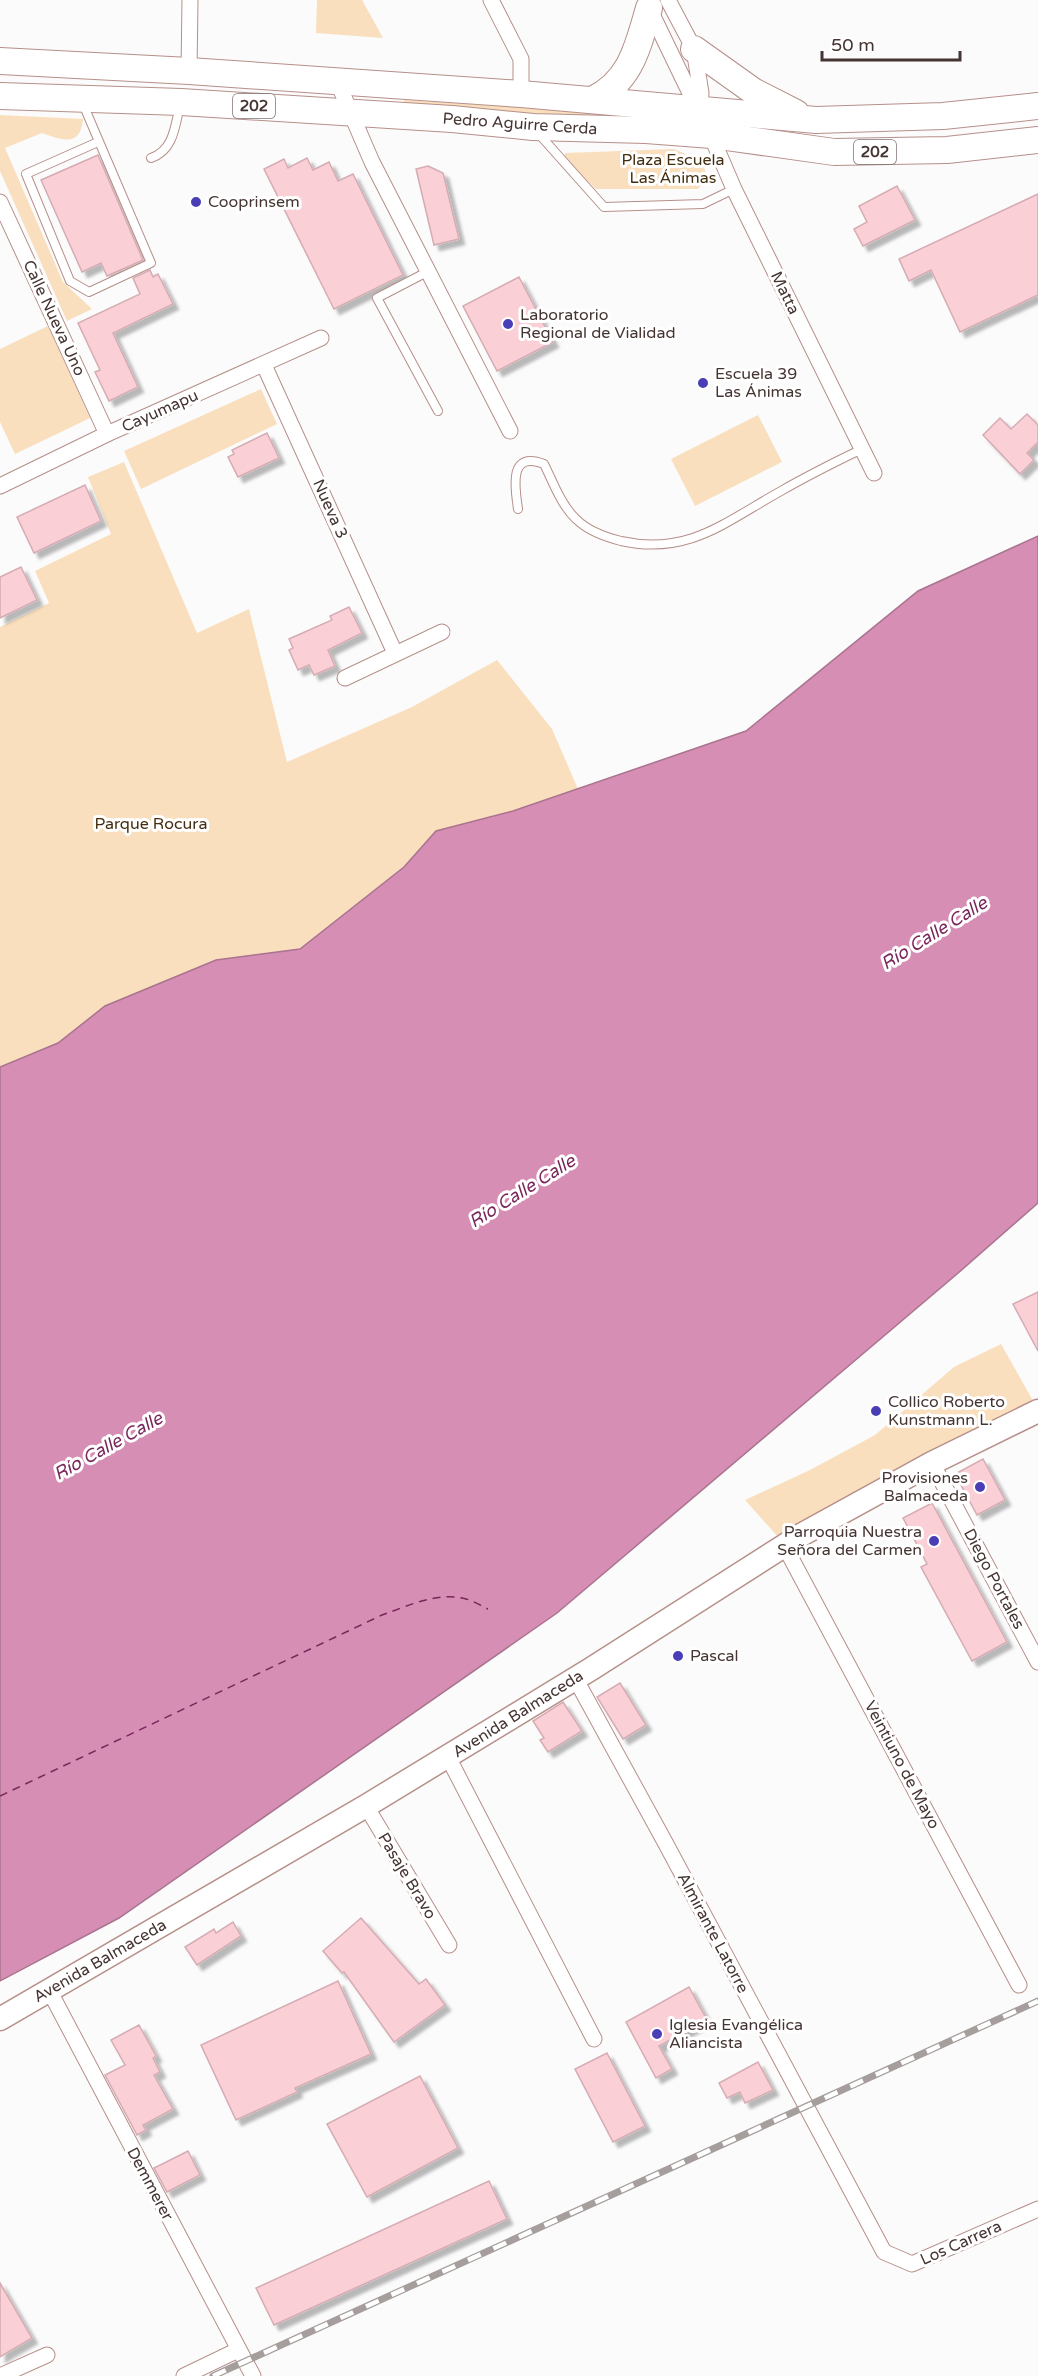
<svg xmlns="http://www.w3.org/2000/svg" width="1038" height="2376" viewBox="0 0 1038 2376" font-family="'Varela Round',sans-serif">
	<defs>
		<filter id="shadow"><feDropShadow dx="5.5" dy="5.5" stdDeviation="1.5" flood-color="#0004"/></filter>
	</defs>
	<rect width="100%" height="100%" fill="#fbfbfb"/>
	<g fill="#f9dfbe">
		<path d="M317,0h45l21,38 -67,-5z"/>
		<path d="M404,100l243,15 -1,5 -242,-15z"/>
		<path d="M0,115l83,4c-3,29 -21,21 -41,14l-37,15 58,134 29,27 -25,12 -67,-150z"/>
		<path d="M673,149c19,7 46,18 25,40h-102l-31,-29v-7z"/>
		<path d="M48,326l42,92 -75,36 -15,-32v-73z"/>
		<path d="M261,389l16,35 -136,65 -17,-38z"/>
		<path d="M758,415l24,47 -87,44 -24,-47z"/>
		<path d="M124,462l73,171 52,-24 38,153 125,-55 85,-47 55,69 26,60 -65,22 -77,20 -32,36 -104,82 -85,11 -110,46 -47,37 -58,24v-440l49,-24 -14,-32 76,-37 -23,-57z"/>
		<path d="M1001,1344l35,62 -257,132 -34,-38 65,-30 65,-35 79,-68z"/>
	</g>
	<path fill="#d68eb5" stroke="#aa738e" stroke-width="1.5" d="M1038,536v667l-81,71 -400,339 -438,305 -119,63v-914l58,-24 47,-37 111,-46 84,-11 104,-82 32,-36 77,-20 233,-80 172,-140z"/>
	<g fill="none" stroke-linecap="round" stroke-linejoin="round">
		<path stroke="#79265a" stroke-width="1.5" stroke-dasharray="8 6" stroke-linecap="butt" d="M0,1796l382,-181c26,-9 56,-24 84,-16 8,2 15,7 22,10"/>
	</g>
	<g fill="#facfd6" stroke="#d5acb3" stroke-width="1.5" filter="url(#shadow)">
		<path d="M98,155l45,105 -36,16 -6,-13 -19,9 -41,-92z"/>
		<path d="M307,158l6,12 16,-8 9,19 15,-7 50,101 -69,34 -70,-140 20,-10 4,9z"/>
		<path d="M428,166l15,7 16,66 -25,6 -18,-76z"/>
		<path d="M897,186l18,34 -52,26 -9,-17 13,-7 -8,-16z"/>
		<path d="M1038,194v101l-78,37 -29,-62 -22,11 -10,-22z"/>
		<path d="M150,270l3,7 5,-3 15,30 -60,29 25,54 -29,14 -14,-29 5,-2 -22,-47 62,-29 -7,-16z"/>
		<path d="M519,277l34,65 -56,29 -34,-65z"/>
		<path d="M1027,414l11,11v17l-11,11 7,7 -14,14 -37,-39 17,-17 11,11z"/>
		<path d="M267,433l12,25 -41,19 -10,-20 6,-3 -2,-4z"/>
		<path d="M85,485l16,36 -67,32 -17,-36z"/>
		<path d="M21,567l16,33 -37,18v-41z"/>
		<path d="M349,607l13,26 -34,17 7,16 -21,9 -5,-10 -11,5 -9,-20 4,-2 -4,-9 43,-19 -2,-4z"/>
		<path d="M1038,1292v59l-25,-47z"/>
		<path d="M983,1459l22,41 -28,15 -22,-41z"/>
		<path d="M932,1503l75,139 -35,19 -51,-94 6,-3 -24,-46z"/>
		<path d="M620,1683l26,42 -23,14 -26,-42z"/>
		<path d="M563,1702l19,29 -34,21 -8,-12 4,-2 -11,-17z"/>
		<path d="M361,1918l58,66 7,-5 19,26 -51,37 -50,-70 -2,1 -19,-22z"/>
		<path d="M233,1922l8,14 -44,29 -12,-18 29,-18 2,4z"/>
		<path d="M338,1981l33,73 -76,34 2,4 -61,28 -35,-75z"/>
		<path d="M689,1987l18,33 -48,26 13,23 -16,9 -30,-56z"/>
		<path d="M139,2025l17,31 -3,2 7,14 -6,3 19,34 -30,16 3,5 -9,5 -32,-60 20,-10 -14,-25z"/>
		<path d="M607,2053l38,73 -32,16 -38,-73z"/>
		<path d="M758,2062l15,28 -28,13 -5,-11 -13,6 -8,-15z"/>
		<path d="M420,2076l38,72 -91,49 -40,-73z"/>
		<path d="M188,2151l12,24 -33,17 -13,-24z"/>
		<path d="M489,2181l18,38 -233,106 -18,-37z"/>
		<path d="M0,2283l32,55 -32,19z"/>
	</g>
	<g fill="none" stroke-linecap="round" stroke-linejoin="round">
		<g stroke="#b68f89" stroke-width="10">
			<g id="service">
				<path d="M83,104l68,159 -62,29 -19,-11 -44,-107 72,-32"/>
				<path d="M538,133l66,74 99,-3 31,-15"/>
				<path d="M151,158c23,-8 24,-32 29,-53"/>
				<path d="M427,272l-50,26 61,113"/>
				<path d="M518,509c-3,-21 -10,-59 26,-45 9,18 17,41 32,55 12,12 29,18 45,22 67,15 104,-19 160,-50 26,-15 54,-29 81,-42"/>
			</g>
		</g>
		<g stroke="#b68f89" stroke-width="17">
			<g id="minor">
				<path d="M491,0l30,59v35"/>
				<path d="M668,0l26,49 7,44 -1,17"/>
				<path d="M649,8l40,83 11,19 34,79 140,284"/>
				<path d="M189,71l1,-71"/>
				<path d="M337,81l35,81 138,269"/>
				<path d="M0,202l107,232"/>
				<path d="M264,365l131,288"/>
				<path d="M0,486l107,-52 214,-96"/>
				<path d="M345,678l97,-46"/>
				<path d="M932,1463l106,199"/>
				<path d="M784,1545l235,440"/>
				<path d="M575,1678l91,166 218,408 28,12 126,-55"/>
				<path d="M448,1757l146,282"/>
				<path d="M366,1806l83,139"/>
				<path d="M49,1990l204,386"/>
				<path d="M0,2376l47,-21"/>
				<path d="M184,2376l54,-26"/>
			</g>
		</g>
		<g stroke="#b68f89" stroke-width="25">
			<path id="secondary" d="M0,2019l366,-213 225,-137 210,-134 131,-72 106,-52"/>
		</g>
		<g stroke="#b68f89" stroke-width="28">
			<g id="trunk">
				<path d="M694,49l59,42 43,22"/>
				<path d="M0,61l189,10 332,23 295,26 127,-4 95,-10"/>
				<path d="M0,96l181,6 271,17 81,8 113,3 66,5 122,17 113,-2 91,-10"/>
				<path d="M592,100c39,-18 46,-54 57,-92"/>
			</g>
		</g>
		<use href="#service" stroke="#fff" stroke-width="8"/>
		<use href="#minor" stroke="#fff" stroke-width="15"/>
		<use href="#secondary" stroke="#fff" stroke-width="22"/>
		<use href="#trunk" stroke="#fff" stroke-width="26"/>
		<g stroke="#a59e9c" stroke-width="7">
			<path id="rail" d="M213,2376l825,-375"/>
		</g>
		<use href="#rail" stroke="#fff" stroke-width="4.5" stroke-dasharray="14" stroke-linecap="butt"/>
	</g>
	<g fill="#493eb5" stroke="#fff" stroke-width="2">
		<circle cx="196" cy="202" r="6"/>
		<circle cx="508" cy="324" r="6"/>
		<circle cx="703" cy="383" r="6"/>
		<circle cx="876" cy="1411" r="6"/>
		<circle cx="980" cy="1487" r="6"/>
		<circle cx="934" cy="1541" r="6"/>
		<circle cx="678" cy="1656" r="6"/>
		<circle cx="657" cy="2034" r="6"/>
	</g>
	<g text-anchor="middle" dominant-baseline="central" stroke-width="6" stroke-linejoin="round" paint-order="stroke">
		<g fill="#fff" stroke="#7d7270" stroke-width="1.5">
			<rect x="233" y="94" width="42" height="24" rx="4.5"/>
			<rect x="854" y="140" width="42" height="24" rx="4.5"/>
		</g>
		<g font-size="15" font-weight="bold" fill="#453532">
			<text x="254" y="106">202</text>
			<text x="875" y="152">202</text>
		</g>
		<g font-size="16" fill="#453532" stroke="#fff">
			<text transform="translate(520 124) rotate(4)">Pedro Aguirre Cerda</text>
			<text transform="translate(785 293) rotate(64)">Matta</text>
			<text transform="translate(54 318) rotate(65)">Calle Nueva Uno</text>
			<text transform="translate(160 411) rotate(-24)">Cayumapu</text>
			<text transform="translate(330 509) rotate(66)">Nueva 3</text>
			<text transform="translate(994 1579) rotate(62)">Diego Portales</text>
			<text transform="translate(518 1714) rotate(-32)">Avenida Balmaceda</text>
			<text transform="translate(902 1765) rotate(62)">Veintiuno de Mayo</text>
			<text transform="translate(407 1876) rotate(59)">Pasaje Bravo</text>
			<text transform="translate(713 1933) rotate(62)">Almirante Latorre</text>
			<text transform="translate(100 1961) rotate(-30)">Avenida Balmaceda</text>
			<text transform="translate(150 2184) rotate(62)">Demmerer</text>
			<text transform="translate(961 2243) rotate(-24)">Los Carrera</text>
		</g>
		<g font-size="16" fill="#432e11" stroke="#fff">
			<text x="673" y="160">Plaza Escuela<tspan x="673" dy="18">Las Ánimas</tspan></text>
			<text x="151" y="824">Parque Rocura</text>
		</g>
		<g font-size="16" fill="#453532" stroke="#fff" text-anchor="start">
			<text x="208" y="202">Cooprinsem</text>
			<text x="520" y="315">Laboratorio<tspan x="520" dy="18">Regional de Vialidad</tspan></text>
			<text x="715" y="374">Escuela 39<tspan x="715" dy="18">Las Ánimas</tspan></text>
			<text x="888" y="1402">Collico Roberto<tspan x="888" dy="18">Kunstmann L.</tspan></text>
			<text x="968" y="1478" text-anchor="end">Provisiones<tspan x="968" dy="18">Balmaceda</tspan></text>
			<text x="922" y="1532" text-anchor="end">Parroquia Nuestra<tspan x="922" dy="18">Señora del Carmen</tspan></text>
			<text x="690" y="1656">Pascal</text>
			<text x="669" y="2025">Iglesia Evangélica<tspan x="669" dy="18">Aliancista</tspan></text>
		</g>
		<g font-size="18" font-style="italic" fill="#79265a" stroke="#fff">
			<text transform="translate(934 933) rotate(-32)">Río Calle Calle</text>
			<text transform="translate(522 1191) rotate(-32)">Río Calle Calle</text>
			<text transform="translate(108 1446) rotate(-29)">Río Calle Calle</text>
		</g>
	</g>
	<path d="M822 51v9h138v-9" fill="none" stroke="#453532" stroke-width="3"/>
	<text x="831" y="51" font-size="18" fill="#453532" stroke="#ffffff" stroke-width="4.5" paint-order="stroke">50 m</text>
</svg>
